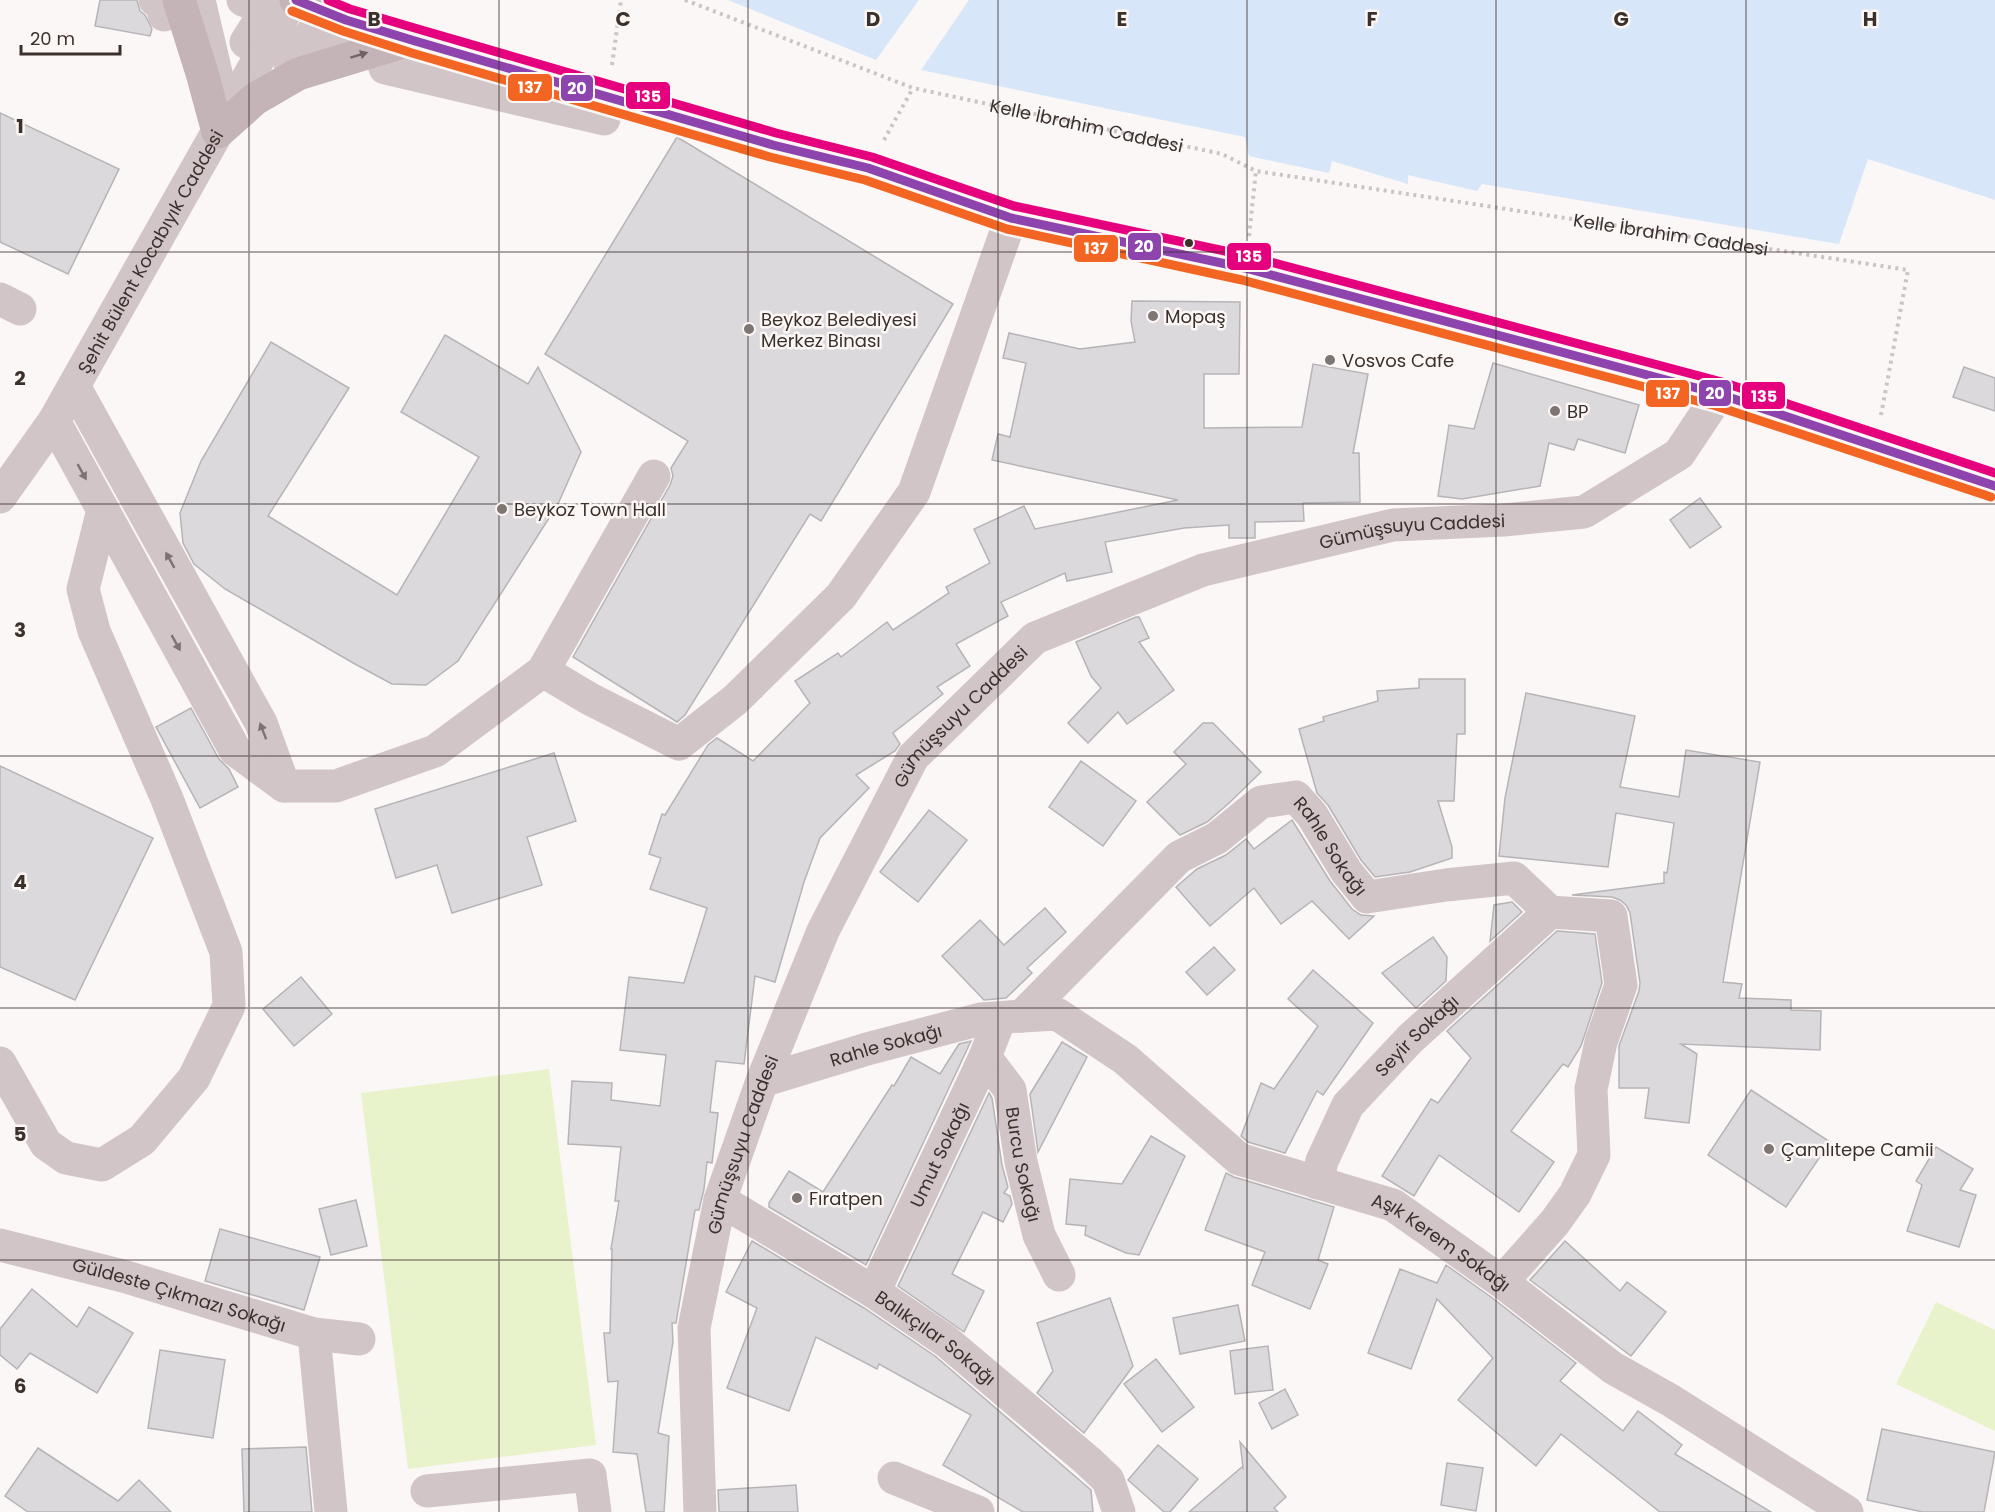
<svg xmlns="http://www.w3.org/2000/svg" width="1995" height="1512" viewBox="0 0 1995 1512" font-family="Poppins,sans-serif">
	<rect width="100%" height="100%" fill="#faf7f6"/>
	<g fill="#e9f3cb">
		<path d="M549,1069l47,376 -188,24 -47,-376z"/>
		<path d="M1936,1302l59,28v101l-99,-47z"/>
	</g>
	<g fill="#d7e6f8">
		<path d="M728,0h191l-43,60z"/>
		<path d="M969,0h1026v200l-127,-41 -29,85 -357,-60 -5,7 -69,-16v9l-76,-23 -3,12 -80,-17 -4,-19 -324,-67z"/>
	</g>
	<g fill="#dcd9dd" stroke="#b7b4b7" stroke-width="1.5">
		<path d="M100,0h37l3,11 5,4 7,14 -2,7 -55,-10z"/>
		<path d="M0,113l119,56 -51,105 -68,-32z"/>
		<path d="M677,137l276,167 -132,217 -11,-7 -125,201 -8,7 -104,-65 97,-172 3,-9 -2,-8 17,-27 -143,-87z"/>
		<path d="M1132,301l108,1 -1,72h-35v54l98,-1 11,-63 55,10 -15,79h6l1,49 -57,1 1,18 -49,1v16h-26v-13l-45,3 -79,14 7,30 -45,9 -2,-8 -64,29 7,14 -52,28 14,22 -33,21 6,7 -50,39 7,11 -5,7 -39,24 13,13 -49,50 -16,44 -29,100 -20,-6 -11,88 -28,-3 -6,51 8,1 -6,50 -5,-1 -3,27 -5,21h-4l-19,113h-4l1,19 -15,91 11,3 -5,76h-18l-9,-58 -24,-2 5,-71 -10,1 -4,-49h6l2,-84h-1l8,-48h-4l6,-54 -53,-3 4,-63 40,2 -1,17 49,6 6,-51 -46,-5 9,-73 55,6 23,-75 -57,-19 11,-31 -12,-4 13,-40 3,1 43,-70 9,-7 36,23 57,-58 -15,-22 43,-28 3,4 46,-35 6,8 56,-37 -3,-6 44,-24 -16,-34 50,-23 11,23 143,-29 -186,-40 6,-26 12,3 16,-74 -23,-5 6,-25 71,16 55,-7 -4,-21z"/>
		<path d="M445,335l83,49 10,-17 43,85 -23,52 -100,157 -32,24 -34,-1 -37,-20 -130,-75 -31,-25 -11,-21 -3,-30 21,-52 70,-119 78,46 -81,128 129,79 82,-138 -78,-45z"/>
		<path d="M1493,363l146,42 -14,48 -47,-14 -4,11 -25,-7 -9,43 -78,13 -24,-3 11,-71 25,4z"/>
		<path d="M1964,367l31,11v33l-42,-14z"/>
		<path d="M1700,498l21,29 -31,21 -20,-28z"/>
		<path d="M1136,617h3l10,21 -10,4 35,48 -47,34 -9,-12 -30,31 -20,-20 33,-35 -10,-12 -15,-34z"/>
		<path d="M1419,679h46v55h-8l-3,67h-16l14,46v11l-42,14 -35,5 -14,-17 -33,-55 -11,-12 -18,-64 25,-8 -1,-4 55,-16 -1,-10 42,-3z"/>
		<path d="M1526,693l109,23 -15,71 59,10 7,-47 74,12 -37,220 19,2 -3,14 52,2v10l30,1 -1,39 -139,-6 16,10 -8,69 -44,-5 4,-30h-30v-42l20,-55 1,-8 -10,-70 -4,-8 -6,-5 -8,-3 -40,-2 92,-12v-11l3,1 7,-50 -58,-10 -8,54 -109,-11 6,-58z"/>
		<path d="M191,708l28,51 10,10 9,18 -38,21 -44,-81z"/>
		<path d="M1203,723h10l48,49 -33,32 -21,18 -27,13 -33,-33 39,-38 -12,-12z"/>
		<path d="M554,753l22,68 -49,16 15,48 -90,28 -15,-48 -41,13 -21,-69z"/>
		<path d="M1081,761l55,40 -33,45 -54,-39z"/>
		<path d="M0,766l153,72 -78,162 -75,-33z"/>
		<path d="M929,810l38,30 -49,62 -38,-30z"/>
		<path d="M1292,820l38,61 22,28 9,6 13,1 -25,23 -37,-38 -31,23 -27,-36 -44,38 -34,-39 21,-18 29,-14 20,-16 8,10z"/>
		<path d="M1512,902l10,10 -32,29 4,-36z"/>
		<path d="M1045,908l21,24 -39,36 5,5 -26,25 -22,2 -42,-44 38,-36 24,25z"/>
		<path d="M1557,931l38,3 7,49 -21,63 -13,21 -5,-3 -52,67 43,31 -35,50 -80,-57 -25,41 -32,-20 49,-77 7,4 33,-45 -24,-27z"/>
		<path d="M1433,937l14,20 -1,24 -30,27 -34,-35z"/>
		<path d="M1214,947l21,23 -28,25 -21,-23z"/>
		<path d="M1313,970l60,53 -50,72 -6,-4 -32,62 -37,-11 -7,-6 20,-53 13,6 44,-63 -30,-27z"/>
		<path d="M301,977l31,37 -38,32 -31,-37z"/>
		<path d="M971,1041l-105,224 -97,-58v-4l20,-32 34,21 69,-107 2,1 17,-29 29,17 19,-30z"/>
		<path d="M1062,1042l25,15 -49,95 -8,-58z"/>
		<path d="M1751,1090l79,52 -44,65 -78,-52z"/>
		<path d="M989,1093l3,5 10,67 6,22 -4,6 6,3 2,8 -9,18 -20,-10 -31,62 32,17 -20,41 -66,-46z"/>
		<path d="M1151,1136l34,20 -46,99 -13,-2 -41,-18 1,-9 -20,-2 4,-45 52,5z"/>
		<path d="M1936,1147l37,22 -13,21 16,5 -17,52 -52,-16 15,-46 -6,-4z"/>
		<path d="M1226,1173l8,4 100,30 -16,53 10,4 -18,45 -58,-24 13,-33 -60,-22z"/>
		<path d="M356,1200l11,46 -36,9 -12,-46z"/>
		<path d="M220,1229l100,28 -16,53 -99,-29z"/>
		<path d="M752,1241l112,67 71,48 156,134 2,22h-70l-80,-47 28,-50 -92,-51 -2,5 -61,-32 -27,74 -62,-23 30,-80 -31,-16z"/>
		<path d="M1565,1241l55,50 7,-9 39,30 -35,44 -101,-76z"/>
		<path d="M1446,1265l45,32 85,66 -16,18 63,50 15,-20 44,34 -7,9 96,58h-111l-99,-78 -25,32 -78,-66 35,-42 -56,-59 -26,70 -43,-16 32,-84 37,14z"/>
		<path d="M32,1289l45,38 12,-20 44,26 -36,60 -67,-40 -13,16 -17,-14v-26z"/>
		<path d="M1110,1298l23,68 -49,67 -47,-40 16,-22 -16,-48z"/>
		<path d="M1238,1305l7,36 -65,13 -7,-36z"/>
		<path d="M1268,1346l5,44 -38,4 -5,-43z"/>
		<path d="M160,1350l65,10 -12,78 -65,-10z"/>
		<path d="M1156,1359l38,48 -32,25 -38,-48z"/>
		<path d="M1285,1389l13,26 -26,14 -13,-26z"/>
		<path d="M1882,1429l113,23 -11,60h-61l-56,-12z"/>
		<path d="M1240,1442l46,55 -12,11 4,4h-89l53,-45 1,1z"/>
		<path d="M1158,1445l40,34 -28,33h-6l-36,-32z"/>
		<path d="M306,1447l6,65h-68l-2,-63z"/>
		<path d="M38,1448l80,53 21,-21 32,32h-143l-23,-16z"/>
		<path d="M1447,1463l36,5 -7,43 -35,-6z"/>
		<path d="M796,1485l2,27h-79l-1,-22z"/>
	</g>
	<g fill="none" stroke-linecap="round" stroke-linejoin="round">
		<g stroke="#ccc3c5" stroke-width="4" stroke-dasharray="3 4.5" stroke-linecap="butt">
			<path id="s1" d="M685,0l228,88 309,66 34,17 652,99 -27,145"/>
			<path d="M612,65l9,-65"/>
			<path d="M884,140l29,-52"/>
			<path d="M1249,236l7,-65"/>
		</g>
		<g stroke="#d2c5c8" stroke-width="33">
			<path d="M155,0l7,3 2,12"/>
			<path d="M199,0l18,77"/>
			<path d="M243,0l24,9 -21,33"/>
			<path d="M320,23l26,12 -57,26z"/>
			<path d="M385,68l219,51"/>
			<path d="M0,299l20,10"/>
			<path d="M74,386l187,337 23,63"/>
			<path d="M54,421l181,329 49,36h52l99,-35 108,-80 111,-195"/>
			<path id="s2" d="M0,497l54,-76 238,-421"/>
			<path d="M543,671l47,28 89,45 56,-44 106,-104 73,-104 97,-274"/>
			<path id="s3" d="M1022,1016l35,-2 68,45 114,100 154,46 109,77 111,86 57,32 177,112"/>
			<path id="s4" d="M985,1057l25,33 11,72 18,73 20,40"/>
			<path d="M0,1063l46,81 20,14 36,7 40,-25 52,-62 35,-72 -3,-54 -59,-153 -73,-168 -11,-42 20,-79"/>
			<path id="s5" d="M762,1081l105,-32 114,-30 41,-3 157,-159 38,-19 44,-36 35,-5 16,18 34,56 21,26 79,-12 68,-7 36,34 61,4 10,69 -20,57 -10,47 3,66 -19,39 -20,28 -53,60"/>
			<path id="s6" d="M1317,1183l5,-22 26,-56 62,-66 140,-127"/>
			<path id="s7" d="M720,1200l154,92 72,49 142,120 20,19 11,32"/>
			<path id="s8" d="M0,1245l123,31 191,58 45,5"/>
			<path id="s9" d="M874,1292l111,-235 15,-39"/>
			<path d="M314,1334l17,178"/>
			<path d="M894,1478l84,34"/>
			<path d="M427,1491l163,-16 5,37"/>
			<path id="s10" d="M700,1512l-6,-184 26,-128 42,-119 61,-150 90,-174 122,-119 168,-68 190,-45 111,-5 80,-8 95,-58 40,-60"/>
		</g>
		<g stroke="#c4b3b7" stroke-width="33">
			<path d="M179,0l23,73 16,59 37,-33 43,-25 105,-32 10,-1"/>
			<path d="M296,0l50,20 69,21 358,104 95,23 143,50 234,50 474,126 276,92"/>
		</g>
		<g stroke="#fcf6f4" stroke-width="14">
			<path id="bus-1" d="M296,0l50,20 69,21 358,104 95,23 143,50 234,50 474,126 276,92"/>
		</g>
		<g stroke="#fcf6f4" stroke-width="14">
			<path id="bus-2" d="M292,11l51,20 69,22 358,104 95,23 142,49 235,51 474,126 275,91"/>
		</g>
		<g stroke="#fcf6f4" stroke-width="14">
			<path id="bus-3" d="M328,0l22,9 68,20 358,104 96,24 142,49 234,50 474,126 273,91"/>
		</g>
		<use href="#bus-1" stroke="#8e44ad" stroke-width="9"/>
		<use href="#bus-2" stroke="#f26522" stroke-width="9"/>
		<use href="#bus-3" stroke="#e5007d" stroke-width="9"/>
	</g>
	<defs><path id="oneway-solid" d="M-6-.8H1V-3.2L6.5 0L1 3.2V.8H-6Z" transform="scale(1.5)"/></defs>
	<use fill="#716464" href="#oneway-solid" transform="translate(359 55) rotate(-17)"/>
	<g fill="#7e7372">
		<use href="#oneway-solid" transform="translate(82 472) rotate(61)"/>
		<use href="#oneway-solid" transform="translate(170 560) rotate(-119)"/>
		<use href="#oneway-solid" transform="translate(176 643) rotate(61)"/>
		<use href="#oneway-solid" transform="translate(263 731) rotate(-111)"/>
	</g>
	<path fill="none" stroke="#3a302c" stroke-width="1.5" stroke-opacity="0.55" d="M249,0v1512M499,0v1512M748,0v1512M998,0v1512M1247,0v1512M1496,0v1512M1746,0v1512M0,252h1995M0,504h1995M0,756h1995M0,1008h1995M0,1260h1995"/>
	<circle fill="#3a302c" stroke="#fcf6f4" stroke-width="2" cx="1189" cy="243" r="5"/>
	<g fill="#7d7673" stroke="#fcf6f4" stroke-width="2">
		<circle cx="1153" cy="316" r="6"/>
		<circle cx="749" cy="329" r="6"/>
		<circle cx="1330" cy="360" r="6"/>
		<circle cx="1555" cy="411" r="6"/>
		<circle cx="502" cy="509" r="6"/>
		<circle cx="1769" cy="1149" r="6"/>
		<circle cx="797" cy="1198" r="6"/>
	</g>
	<g text-anchor="middle" dominant-baseline="central" stroke-width="5" stroke-linejoin="round" paint-order="stroke">
		<g font-size="18" fill="#3a302c" stroke="#fcf6f4">
			<text stroke="none"><textPath href="#s1" startOffset="422">Kelle İbrahim Caddesi</textPath></text>
			<text stroke="none"><textPath href="#s1" startOffset="1018">Kelle İbrahim Caddesi</textPath></text>
			<text stroke="none"><textPath href="#s2" startOffset="288">Şehit Bülent Kocabıyık Caddesi</textPath></text>
			<text stroke="none"><textPath href="#s10" startOffset="1364">Gümüşsuyu Caddesi</textPath></text>
			<text stroke="none"><textPath href="#s10" startOffset="860">Gümüşsuyu Caddesi</textPath></text>
			<text stroke="none"><textPath href="#s5" startOffset="687">Rahle Sokağı</textPath></text>
			<text stroke="none"><textPath href="#s6" startOffset="182">Seyir Sokağı</textPath></text>
			<text stroke="none"><textPath href="#s5" startOffset="129">Rahle Sokağı</textPath></text>
			<text stroke="none"><textPath href="#s10" startOffset="374">Gümüşsuyu Caddesi</textPath></text>
			<text stroke="none"><textPath href="#s9" startOffset="152">Umut Sokağı</textPath></text>
			<text stroke="none"><textPath href="#s4" startOffset="117">Burcu Sokağı</textPath></text>
			<text stroke="none"><textPath href="#s3" startOffset="489">Aşık Kerem Sokağı</textPath></text>
			<text stroke="none"><textPath href="#s8" startOffset="186">Güldeste Çıkmazı Sokağı</textPath></text>
			<text stroke="none"><textPath href="#s7" startOffset="256">Balıkçılar Sokağı</textPath></text>
		</g>
		<g font-size="18" fill="#3a302c" stroke="#fcf6f4" text-anchor="start">
			<text x="1165" y="316">Mopaş</text>
			<text x="761" y="319">Beykoz Belediyesi<tspan x="761" dy="21">Merkez Binası</tspan></text>
			<text x="1342" y="360">Vosvos Cafe</text>
			<text x="1567" y="411">BP</text>
			<text x="514" y="509">Beykoz Town Hall</text>
			<text x="1781" y="1149">Çamlıtepe Camii</text>
			<text x="809" y="1198">Fıratpen</text>
		</g>
	</g>
	<g font-size="20" text-anchor="middle" font-weight="bold" fill="#3a302c" stroke="#fcf6f4" stroke-width="5" stroke-linejoin="round" paint-order="stroke">
		<text x="374" y="26">B</text>
		<text x="623" y="26">C</text>
		<text x="873" y="26">D</text>
		<text x="1122" y="26">E</text>
		<text x="1372" y="26">F</text>
		<text x="1621" y="26">G</text>
		<text x="1870" y="26">H</text>
		<text x="20" y="133">1</text>
		<text x="20" y="385">2</text>
		<text x="20" y="637">3</text>
		<text x="20" y="889">4</text>
		<text x="20" y="1141">5</text>
		<text x="20" y="1393">6</text>
	</g>
	<g stroke="#fcf6f4" stroke-width="2">
		<rect x="507" y="73" width="46" height="29" rx="6" fill="#f26522"/>
		<rect x="560" y="74" width="34" height="28" rx="6" fill="#8e44ad"/>
		<rect x="625" y="81" width="46" height="29" rx="6" fill="#e5007d"/>
		<rect x="1127" y="232" width="35" height="29" rx="6" fill="#8e44ad"/>
		<rect x="1073" y="234" width="46" height="29" rx="6" fill="#f26522"/>
		<rect x="1226" y="242" width="46" height="29" rx="6" fill="#e5007d"/>
		<rect x="1698" y="379" width="34" height="28" rx="6" fill="#8e44ad"/>
		<rect x="1645" y="379" width="45" height="29" rx="6" fill="#f26522"/>
		<rect x="1741" y="381" width="45" height="29" rx="6" fill="#e5007d"/>
	</g>
	<g font-size="16" text-anchor="middle" font-weight="bold" fill="#fff">
		<text x="530" y="93">137</text>
		<text x="577" y="94">20</text>
		<text x="648" y="102">135</text>
		<text x="1144" y="252">20</text>
		<text x="1096" y="254">137</text>
		<text x="1249" y="262">135</text>
		<text x="1715" y="399">20</text>
		<text x="1668" y="399">137</text>
		<text x="1764" y="402">135</text>
	</g>
	<path d="M21 45v9h99v-9" fill="none" stroke="#3a302c" stroke-width="3"/>
	<text x="30" y="45" font-size="18" fill="#3a302c" stroke="#fcf6f4" stroke-width="4.5" paint-order="stroke">20 m</text>
</svg>
